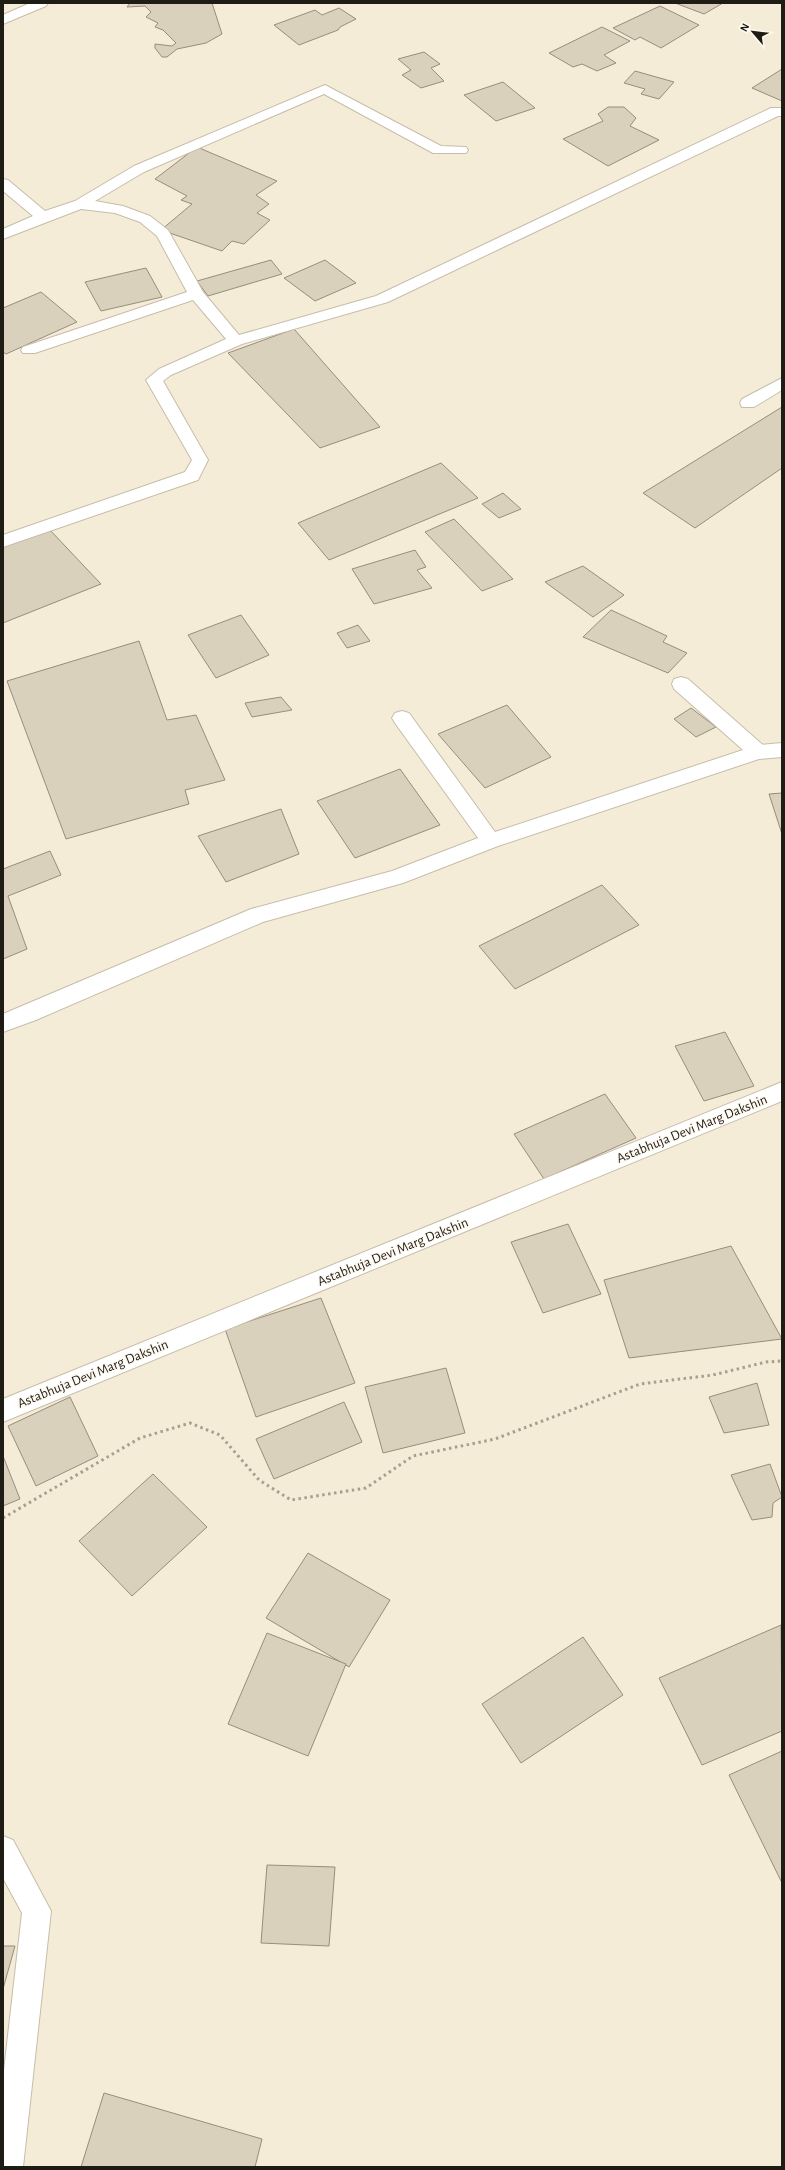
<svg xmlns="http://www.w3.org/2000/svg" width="785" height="2170" viewBox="0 0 785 2170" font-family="'Alegreya Sans',sans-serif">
	<rect width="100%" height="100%" fill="#f5ecd8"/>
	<g fill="#dad1bd" stroke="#968d7b">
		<path d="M130,3h82l10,31 -16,9 -29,6 -10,8h-5l-7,-9v-4l17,2 4,-3 -13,-13 -8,-3 3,-4 -12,-6 5,-5 -6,-6 -18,1z"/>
		<path d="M675,3h48l-19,11z"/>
		<path d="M660,6l39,19 -38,23 -21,-11 -5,3 -22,-12z"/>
		<path d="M339,8l17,11 -16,8 -2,3 -39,15 -25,-20 41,-15 7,5z"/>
		<path d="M602,27l28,14 -26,14 12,8 -19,8 -15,-7 -9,3 -24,-14z"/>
		<path d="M424,52l16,12 -9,4 13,13 -23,7 -19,-13 9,-5 -13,-11z"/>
		<path d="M782,69v32l-30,-13z"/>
		<path d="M635,71l39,11 -15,17 -18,-5 4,-5 -21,-6z"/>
		<path d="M503,82l32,26 -39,13 -32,-26z"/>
		<path d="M608,107h16l12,11 -6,8 29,14 -51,26 -45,-27 40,-18 -5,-7z"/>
		<path d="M197,147l80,34 -21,14 13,9 -12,9 13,7 -26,24 -12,-3 -10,10 -61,-21 31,-26 -11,-4 6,-4 -32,-17z"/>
		<path d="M271,260l11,14 -74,22 -11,-15z"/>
		<path d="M325,260l31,23 -41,18 -31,-23z"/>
		<path d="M146,268l16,29 -61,14 -16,-29z"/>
		<path d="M41,292l36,30 -71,32 -3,-2v-44z"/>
		<path d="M294,329l86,98 -60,21 -92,-95z"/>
		<path d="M782,407v61l-87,60 -52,-35z"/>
		<path d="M441,463l37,35 -149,62 -31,-37z"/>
		<path d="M503,493l18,16 -22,9 -17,-14z"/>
		<path d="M454,519l59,60 -31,12 -57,-59z"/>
		<path d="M49,529l52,55 -98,39v-79z"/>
		<path d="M415,550l11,17 -9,3 15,18 -58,16 -22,-35z"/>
		<path d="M583,566l41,29 -31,22 -48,-35z"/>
		<path d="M611,610l56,26 -4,6 24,11 -19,20 -85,-36z"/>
		<path d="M241,615l28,40 -53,23 -28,-43z"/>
		<path d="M358,625l12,16 -23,7 -10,-15z"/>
		<path d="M139,641l28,79 29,-5 29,65 -40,10 4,14 -123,35 -59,-158z"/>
		<path d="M281,697l11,13 -40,7 -7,-14z"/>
		<path d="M507,705l44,52 -66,31 -47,-54z"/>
		<path d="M691,708l25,19 -20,10 -22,-18z"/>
		<path d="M400,769l40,56 -85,33 -38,-57z"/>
		<path d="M782,793v41l-13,-40z"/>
		<path d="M281,809l18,45 -73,28 -28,-46z"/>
		<path d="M50,851l11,24 -53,21 19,53 -24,10v-90z"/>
		<path d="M602,885l37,40 -124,64 -36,-43z"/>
		<path d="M725,1032l29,54 -50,15 -29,-55z"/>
		<path d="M605,1094l31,44 -92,41 -30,-45z"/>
		<path d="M568,1224l33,70 -58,19 -32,-71z"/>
		<path d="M731,1246l51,93 -153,19 -25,-78z"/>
		<path d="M321,1298l34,85 -99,34 -31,-88z"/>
		<path d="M446,1368l19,65 -82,20 -18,-66z"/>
		<path d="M757,1383l12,42 -45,8 -15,-36z"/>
		<path d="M70,1397l28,59 -62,30 -28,-60z"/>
		<path d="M344,1402l18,40 -88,37 -18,-40z"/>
		<path d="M3,1456l17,43 -17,7z"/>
		<path d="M770,1464l12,33 -9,6 -1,14 -20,3 -21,-45z"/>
		<path d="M153,1474l54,53 -75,69 -53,-55z"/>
		<path d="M308,1553l82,47 -41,67 -83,-49z"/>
		<path d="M781,1625l1,106 -80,34 -43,-87z"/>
		<path d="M267,1633l79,31 -38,92 -80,-32z"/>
		<path d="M583,1637l40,58 -102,68 -39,-59z"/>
		<path d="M782,1751v132l-53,-108z"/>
		<path d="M267,1865l68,2 -6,79 -68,-3z"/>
		<path d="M3,1946h12l-12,43z"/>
		<path d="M104,2093l158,46 -7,28h-174z"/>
	</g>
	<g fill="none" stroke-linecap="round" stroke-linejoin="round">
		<g stroke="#c6bdaa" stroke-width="2">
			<path id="lane" d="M681,677l7,2 77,68 3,5 -3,5 -7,2 -7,-2 -77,-68 -2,-5 2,-5z"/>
		</g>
		<g stroke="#c6bdaa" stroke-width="2">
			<g id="street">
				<path d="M30,3h18l-2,3 -43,18v-9z"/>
				<path d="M325,85l116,61 25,1 2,3 -2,3h-33l-109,-59 -180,78 -49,29 28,5 27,10 18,14 35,62 36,43 137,-39 395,-188h11v8h-4l-390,186 -146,42 -71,31 -8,6 45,79 -10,20 -195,67v-12l182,-63 7,-12 -46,-80 13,-11 67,-30 -33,-39 -158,53h-12l-2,-3 2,-3 164,-55 -30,-56 -17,-14 -25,-9 -34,-4 -78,30v-10l30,-13 -30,-25v-12l5,1 37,31 30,-10 59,-35z"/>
				<path d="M782,378v12l-28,17h-12l-2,-4 2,-4z"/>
				<path d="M402,711l7,2 86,119 263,-87 24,-2v14l-23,2 -261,87 -95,37 -140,39 -227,98 -33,12v-18l248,-105 141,-38 86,-33 -83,-115 -3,-5 3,-5z"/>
				<path d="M782,1082v19l-779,321v-23z"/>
				<path d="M3,1836l10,4 38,71 -28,256h-20v-88l19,-166 -19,-35z"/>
			</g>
		</g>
		<path stroke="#a69f90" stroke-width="3" stroke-dasharray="2.5 3.5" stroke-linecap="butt" d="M3,1518l137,-80 50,-15 30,12 39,45 32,20 75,-12 47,-32 82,-17 145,-55 73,-9 53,-13 16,-1"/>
		<use href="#lane" fill="#fff" fill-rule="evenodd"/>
		<use href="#street" fill="#fff" fill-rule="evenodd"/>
	</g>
	<g text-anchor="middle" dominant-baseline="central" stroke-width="3" stroke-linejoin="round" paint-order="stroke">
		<g font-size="14" fill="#1f1c15" stroke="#fefaf2">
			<text transform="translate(692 1129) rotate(-22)">Astabhuja Devi Marg Dakshin</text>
			<text transform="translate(393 1252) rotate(-22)">Astabhuja Devi Marg Dakshin</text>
			<text transform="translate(93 1374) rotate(-22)">Astabhuja Devi Marg Dakshin</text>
		</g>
	</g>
	<rect width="785" height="2170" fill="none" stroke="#1f1c15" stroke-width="8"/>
	<g transform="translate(753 32) rotate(298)" stroke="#fefaf2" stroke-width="3" paint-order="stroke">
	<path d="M0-3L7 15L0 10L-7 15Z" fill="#1f1c15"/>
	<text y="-6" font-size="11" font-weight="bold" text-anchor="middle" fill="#1f1c15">N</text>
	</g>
</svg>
